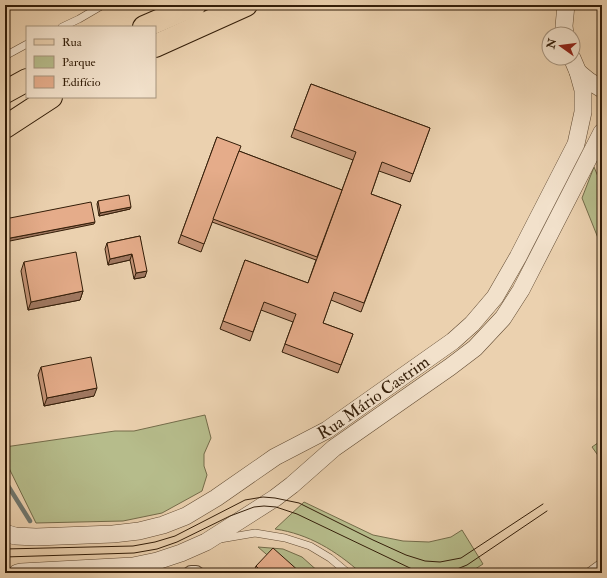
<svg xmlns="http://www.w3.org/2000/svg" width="607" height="578" viewBox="0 0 607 578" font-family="'IM FELL Double Pica',serif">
	<rect width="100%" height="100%" fill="#ebd1af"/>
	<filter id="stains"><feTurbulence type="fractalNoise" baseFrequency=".005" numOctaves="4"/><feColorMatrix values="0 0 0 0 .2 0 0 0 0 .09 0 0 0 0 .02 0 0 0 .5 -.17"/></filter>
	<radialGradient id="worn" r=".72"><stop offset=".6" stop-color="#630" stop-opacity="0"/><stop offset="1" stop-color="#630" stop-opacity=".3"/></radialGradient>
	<g fill="#b6bc8b" stroke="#746c4a">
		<path d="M594,167l8,19v62l-20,-50z"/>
		<path d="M205,415l6,23 -7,16v12l3,9 -5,16 -40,22 -39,8 -87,2 -31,-63v-13l110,-16h19z"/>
		<path d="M602,440v21l-10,-14z"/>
		<path d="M304,502l69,33 30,6 26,1 22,-5 11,-7 21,34 -14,9h-108c-25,-22 -52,-39 -86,-44z"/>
		<path d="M258,547l25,2 19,8 18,16h-32z"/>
	</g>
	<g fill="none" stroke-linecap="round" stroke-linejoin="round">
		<path stroke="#71786f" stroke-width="4.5" d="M5,481l25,40"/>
		<g stroke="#614a32" stroke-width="8">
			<g id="service">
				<path d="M62,27l17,-8 24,-14"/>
				<path d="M5,56l22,-12"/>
				<path d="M220,539l35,-6 30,5 25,8 20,12 18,15"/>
				<path d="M587,573l15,-11"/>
			</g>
		</g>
		<g stroke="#614a32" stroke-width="16">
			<path id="minor" d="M191,573h5"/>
		</g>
		<g stroke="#614a32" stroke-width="18">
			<g id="tertiary">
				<path d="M565,34l-1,-8 2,-21"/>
				<path d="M572,58l6,14 11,9 13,8"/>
				<path id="s1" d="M5,533l10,3 21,1 77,-3 26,-3 24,-6 23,-9 30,-18 59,-41 52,-27 126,-89 19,-17 23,-27 23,-40 58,-113 7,-32v-22l-5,-18"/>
				<path d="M17,573l4,-1 112,-6 24,-5 24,-8 25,-11 69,-44 17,-13 42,-37 116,-81 25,-19 28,-30 18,-28 81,-158"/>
			</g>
		</g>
		<g stroke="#331d08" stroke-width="24">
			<g id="primary">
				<path d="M144,27l51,-22"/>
				<path d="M155,46l91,-41"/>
				<path d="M5,92l22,-12"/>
				<path d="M5,127l46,-30"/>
			</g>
		</g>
		<use href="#service" stroke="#f2e1cb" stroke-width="7"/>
		<use href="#minor" stroke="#f2e1cb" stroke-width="14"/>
		<use href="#tertiary" stroke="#f2e1cb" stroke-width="17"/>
		<use href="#primary" stroke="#ebd1af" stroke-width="22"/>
		<g stroke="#331d08" stroke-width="1">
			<path d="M5,549l128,-3 22,-4 20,-6 70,-36 18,-3 12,1 24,5 74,37 33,15 19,6 15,1 21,-4 82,-54"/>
			<path d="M5,557l129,-4 23,-4 20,-7 53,-26 24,-9 10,-1 12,1 21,7 115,55 23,3 17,-1 15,-6 80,-54"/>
		</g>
	</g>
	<g fill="#c59477" stroke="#331d08">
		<path d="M311,84l119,44 -20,54 -31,-11 -8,23 30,11 -40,107 -30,-12 -8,23 30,11 -15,39 -56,-21 11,-30 -32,-12 -11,31 -30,-12 25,-69 63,23 8,-23 -104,-38 -11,30 -23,-9 39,-106 22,14 103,39 11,-30 -62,-23z"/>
		<path d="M98,201l32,8 -31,7 -2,-12z"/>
		<path d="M140,236l5,41 -11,2 -4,-19 -22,5 -3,-16 2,-6z"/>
		<path d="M24,262l59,29 -3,9 -52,10 -7,-39z"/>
		<path d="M41,367l53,29 -50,10 -6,-31z"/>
		<path d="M256,566l45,7h-48z"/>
	</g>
	<g fill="#a07861" stroke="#331d08">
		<path d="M131,207l-1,2 -31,7 1,-3z"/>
		<path d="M95,222l-1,2 -89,18v-3z"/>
		<path d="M132,254l-2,6 -22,5 2,-6z"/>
		<path d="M147,271l-2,6 -11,2 2,-6z"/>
		<path d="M83,291l-3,9 -52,10 3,-8z"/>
		<path d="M97,388l-3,8 -50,10 3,-8z"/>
	</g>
	<g fill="#e5ac8a" stroke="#331d08">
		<path d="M311,84l119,44 -17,46 -31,-12 -11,32 30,11 -37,98 -30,-11 -11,31 30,11 -12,31 -56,-21 11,-30 -32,-12 -11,30 -30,-11 22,-61 63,23 48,-131 -62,-23z"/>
		<path d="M217,137l24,9 -37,98 -23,-9z"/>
		<path d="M239,151l103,39 -25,67 -104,-38z"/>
		<path d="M129,195l2,12 -31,6 -2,-12z"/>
		<path d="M91,202l4,20 -90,17v-20z"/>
		<path d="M140,236l7,35 -11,2 -4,-19 -22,5 -3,-16z"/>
		<path d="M76,252l7,39 -52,11 -7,-40z"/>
		<path d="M91,357l6,31 -50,10 -6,-31z"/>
		<path d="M273,548l28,25h-38l-7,-7z"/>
	</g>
	<g text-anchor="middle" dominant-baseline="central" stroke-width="3" stroke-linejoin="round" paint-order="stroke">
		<g font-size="17" fill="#331d08" stroke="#f2e1cb">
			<text stroke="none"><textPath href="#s1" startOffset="406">Rua Mário Castrim</textPath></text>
		</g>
	</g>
	<rect width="607" height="578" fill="none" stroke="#ebd1af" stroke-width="20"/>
	<rect x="6" y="6" width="595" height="566" fill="none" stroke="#331d08" stroke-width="2"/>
	<rect x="10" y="10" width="587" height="558" fill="none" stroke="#331d08"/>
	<rect x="26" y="26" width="130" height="72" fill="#f2e1cb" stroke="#a6937d"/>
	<rect x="34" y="39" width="20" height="6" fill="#ebd1af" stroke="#a6937d"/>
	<text x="62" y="46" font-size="12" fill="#331d08">Rua</text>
	<rect x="34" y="56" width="20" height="12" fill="#b6bc8b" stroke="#a6937d"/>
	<text x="62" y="66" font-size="12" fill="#331d08">Parque</text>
	<rect x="34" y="76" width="20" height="12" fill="#e5ac8a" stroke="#a6937d"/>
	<text x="62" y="86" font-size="12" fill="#331d08">Edifício</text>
	<g transform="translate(561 46) rotate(284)"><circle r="19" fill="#f2e1cb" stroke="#a6937d"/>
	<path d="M0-3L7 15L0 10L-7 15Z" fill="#8f2418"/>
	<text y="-6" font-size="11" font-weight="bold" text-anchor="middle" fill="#331d08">N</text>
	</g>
	<rect width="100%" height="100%" filter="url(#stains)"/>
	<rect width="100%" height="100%" fill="url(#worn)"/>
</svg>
